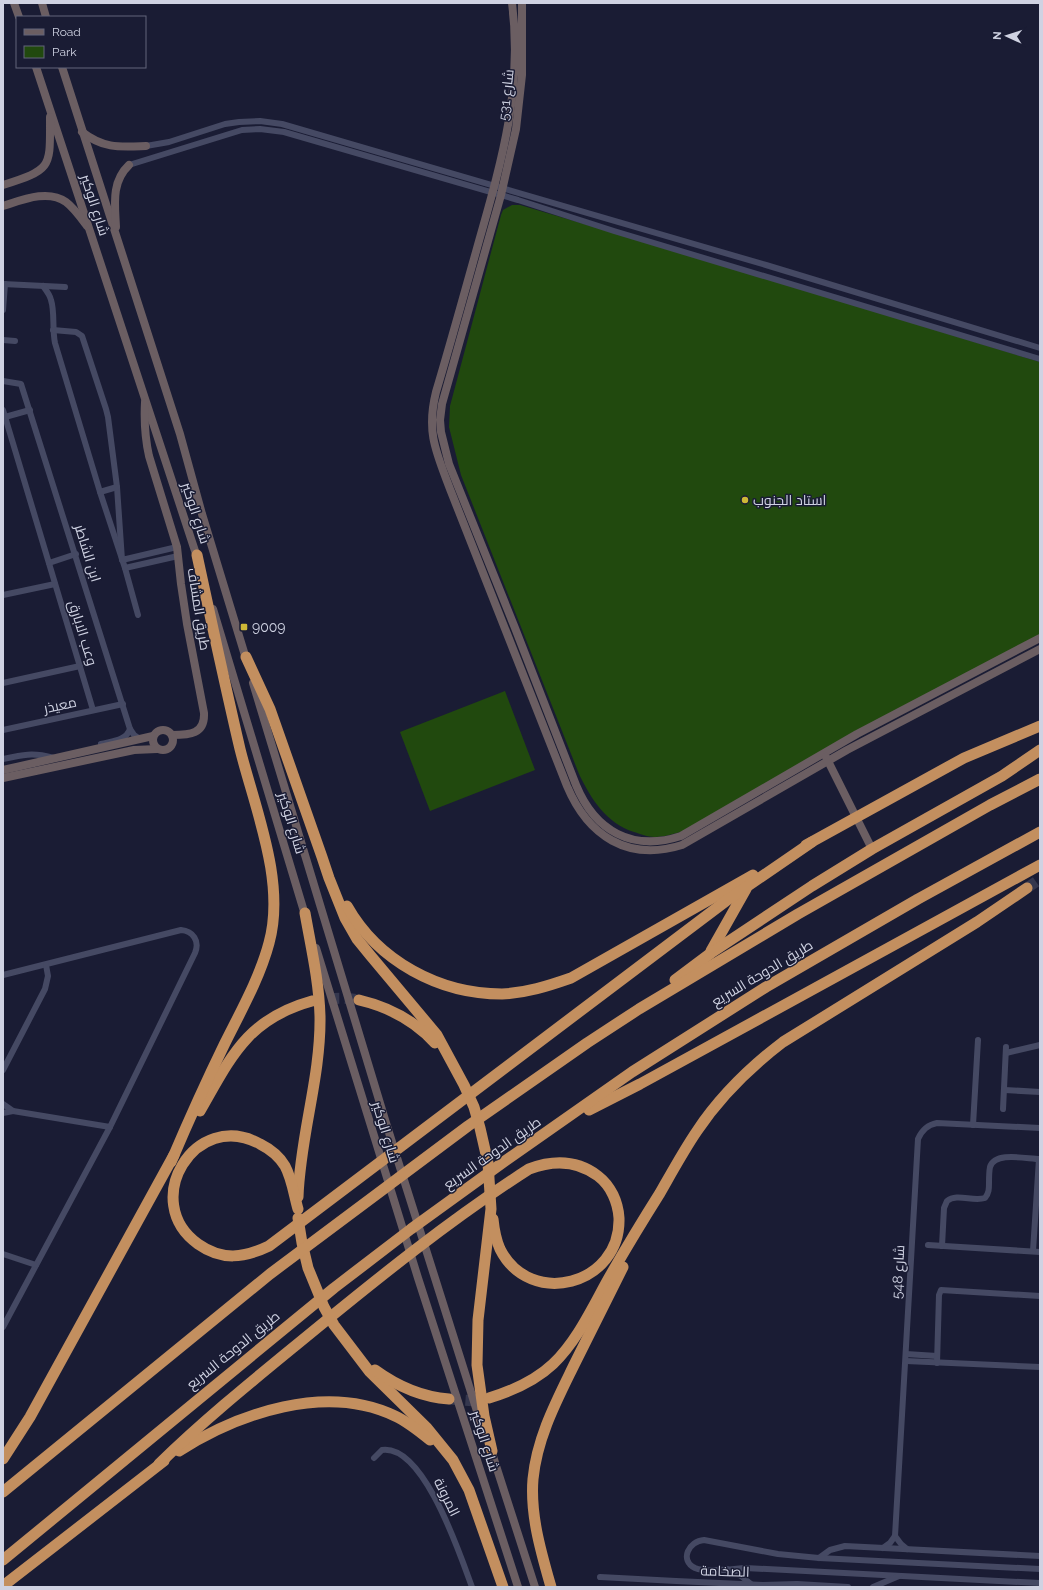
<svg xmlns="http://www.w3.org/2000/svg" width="1043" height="1590" viewBox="0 0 1043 1590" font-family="Raleway,Cairo,sans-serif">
	<rect width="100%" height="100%" fill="#1a1c34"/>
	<g fill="#21490e">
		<path d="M512,205h8l253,75 267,82v273l-355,196c-10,2 -20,6 -30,6 -8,0 -14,-3 -21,-5 -28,-9 -43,-33 -55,-58l-118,-299 -12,-48 1,-21 51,-191 2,-5z"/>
		<path d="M505,691l30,79 -105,41 -30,-79z"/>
	</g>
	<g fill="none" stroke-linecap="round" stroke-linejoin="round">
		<g stroke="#35374e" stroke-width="11" stroke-dasharray="11 5.5" stroke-linecap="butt">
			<path d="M1027,888l13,-9"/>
			<path d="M312,1001c16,-3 31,-4 47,-1"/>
			<path d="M449,1399l27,2 8,-2"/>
		</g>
		<g stroke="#454963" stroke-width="6">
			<path d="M146,146l23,-4 56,-18 14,-2 21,-1 22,3 484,141 274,83"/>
			<path d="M129,165l113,-35 18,-1 24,3 234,68 96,31 426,128"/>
			<path d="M3,284l62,3"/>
			<path d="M43,286c3,4 7,9 8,14 4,12 1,29 4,43l45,149 25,76 13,47"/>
			<path d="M3,310l2,-26"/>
			<path d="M53,330l23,2 6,4 24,73 2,8 9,70 5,73 55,-13"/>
			<path d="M3,340l12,1"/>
			<path d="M3,381l18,3 109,345 4,6 6,4"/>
			<path d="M3,410l90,300"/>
			<path d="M5,417l25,-7"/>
			<path d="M100,492l17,-5"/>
			<path d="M49,563l27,-9"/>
			<path d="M125,568l53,-12"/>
			<path d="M3,595l52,-11"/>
			<path d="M3,683l77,-17"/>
			<path d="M3,730l120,-26"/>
			<path d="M101,744c11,-3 25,-3 29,-15"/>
			<path d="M3,759c22,-4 28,-7 51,-1"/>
			<path d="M3,975l178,-45c12,1 19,11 14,23l-85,174 -107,200"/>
			<path d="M1006,1053l34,-8"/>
			<path d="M3,1070l42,-81 3,-13 -2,-11"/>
			<path d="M1005,1090l35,2"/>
			<path d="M3,1104l10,7 97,16"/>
			<path d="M1003,1109l3,-62"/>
			<path d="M3,1113l10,-2"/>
			<path d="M973,1125l5,-85"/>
			<path d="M928,1245l112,7"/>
			<path d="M942,1246l2,-38 3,-7c10,-8 26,1 38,-3 4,-5 4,-9 4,-15 0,-5 0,-11 1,-16 5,-16 37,-8 50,-8"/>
			<path d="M1033,1251l6,-92"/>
			<path d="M3,1254l33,11"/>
			<path d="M906,1354l31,2"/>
			<path d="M906,1361l134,6"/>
			<path d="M937,1363l2,-68 2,-5 99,6"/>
			<path d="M374,1458l8,-8c42,-6 78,105 90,137"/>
			<path d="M895,1536l6,8 6,5"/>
			<path d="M883,1548l7,-5 5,-7 23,-397c4,-9 9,-14 19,-16l103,5"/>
			<path d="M819,1558l11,-8 15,-4 195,10"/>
			<path d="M727,1569l14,7 10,8"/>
			<path d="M1040,1569l-221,-11 -41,-4 -74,-14c-15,1 -25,20 -9,28 12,5 37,1 50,0l295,15"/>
			<path d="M600,1577l76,4 87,4 34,-1 51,3"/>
			<path d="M873,1587l26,-11"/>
		</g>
		<g stroke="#6b5e62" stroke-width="8">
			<path d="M14,3l5,14"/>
			<path d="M42,3l4,14"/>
			<path d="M512,3c11,85 -10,157 -33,238 -14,50 -28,101 -43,151 -10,40 0,60 14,97l117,297c21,50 61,76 115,59l165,-95 193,-101"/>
			<path d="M522,3v72l-6,54 -15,66 -59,209 -2,16 1,12 8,32 66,164 61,157c19,46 56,67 105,51l176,-102 183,-96"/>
			<path d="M36,67l162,493"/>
			<path d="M62,67l118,367 22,80 45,148"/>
			<path d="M82,132c22,17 38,15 64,14"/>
			<path d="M3,185c50,-16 47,-17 47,-68"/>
			<path d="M3,206c19,-6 45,-17 63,-4 8,6 15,16 21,24"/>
			<path d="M116,227c-1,-22 -5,-45 13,-62"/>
			<path d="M145,402c-1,19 0,36 4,54l28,91 4,37 6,40 17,89c1,21 -14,22 -32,22"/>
			<path d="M213,609l93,309"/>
			<path d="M253,683l133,440 96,304"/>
			<circle cx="163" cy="740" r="10"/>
			<path d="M826,757l46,92"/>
			<path d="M3,770l150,-34"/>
			<path d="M3,778l131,-28 23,-1"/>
			<path d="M316,948l102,330 100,309"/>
			<path d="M490,1447l45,140"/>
		</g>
		<g stroke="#c38f5f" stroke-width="11">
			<path d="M246,657l24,52 52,148 7,21 16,40 12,21 13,16 67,80 27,50 10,22 6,21 8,35 3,46 -13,111 -1,45 7,51 8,35"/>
			<path d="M806,845l158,-87 76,-32"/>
			<path d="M347,906c31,55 92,88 155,88 24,-1 46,-8 69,-16l182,-103"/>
			<path d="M711,951l35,-62"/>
			<path d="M675,980l36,-27 101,-67 60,-37 130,-73 38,-26"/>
			<path d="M359,1000c30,7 55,20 76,43"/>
			<path d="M589,1110l51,-26 400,-219"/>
			<path d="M200,1111c31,-54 47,-92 112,-110"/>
			<path d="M171,1162c17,-40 35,-80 54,-119 16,-32 35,-66 44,-100 17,-61 -14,-134 -29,-194 -15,-64 -29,-129 -43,-194"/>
			<path d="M298,1197c2,-61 23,-120 22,-181 -1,-35 -9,-69 -15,-103"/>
			<path d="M298,1209c-4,-14 -6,-30 -13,-43 -6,-10 -15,-17 -25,-22 -65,-36 -121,58 -62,100 24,17 46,14 71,2l457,-345 86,-59"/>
			<path d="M298,1218l4,25 6,25 16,39 10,18 35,46 58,57 26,32 16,30 34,97"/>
			<path d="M375,1370c22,16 46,27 74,29"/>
			<path d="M489,1398c23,-7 46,-17 64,-34 25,-24 40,-58 57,-88 16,-28 33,-56 50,-83 12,-21 24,-43 37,-62 24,-36 52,-63 86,-89l194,-120 50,-34"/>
			<path d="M179,1451c60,-38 147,-68 216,-35 13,6 24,15 35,24"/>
			<path d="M3,1459l27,-42 144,-262"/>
			<path d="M159,1464c46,-45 97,-86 147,-127 72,-59 145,-118 223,-168 24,-9 48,-9 69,7 13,10 20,26 21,42 2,67 -89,91 -119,31 -4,-9 -6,-20 -7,-30"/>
			<path d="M3,1492l267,-218 198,-148 119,-83 52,-34 159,-95 192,-109 50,-26"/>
			<path d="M3,1560l331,-272 77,-59 94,-68 127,-89 134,-85 152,-88 122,-67"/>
			<path d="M3,1586l161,-125"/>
			<path d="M551,1587c-10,-35 -21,-72 -18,-108 4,-42 24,-79 42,-116 16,-32 32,-64 48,-96"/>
		</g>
	</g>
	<g fill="#ceb837" stroke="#1a1c34" stroke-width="1.5">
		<circle cx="745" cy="500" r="4"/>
		<rect x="240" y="623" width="8" height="8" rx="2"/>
	</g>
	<g text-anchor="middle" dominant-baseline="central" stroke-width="3" stroke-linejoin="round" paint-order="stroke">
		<g font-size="14" fill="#cfd2e2" stroke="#1a1c34">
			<text transform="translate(506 95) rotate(-84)">شارع 531</text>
			<text transform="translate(95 205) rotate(72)">شارع الوكير</text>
			<text transform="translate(196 513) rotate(72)">شارع الوكير</text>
			<text transform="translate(88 553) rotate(73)">ابن الشاطر</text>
			<text transform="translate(199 609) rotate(81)">طريق المشاف</text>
			<text transform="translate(83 633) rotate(73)">وعب الابارق</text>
			<text transform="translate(60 705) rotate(-12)">معيذر</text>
			<text transform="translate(292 823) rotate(73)">شارع الوكير</text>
			<text transform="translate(762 973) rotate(-31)">طريق الدوحة السريع</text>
			<text transform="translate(386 1132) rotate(73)">شارع الوكير</text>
			<text transform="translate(492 1153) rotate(-35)">طريق الدوحة السريع</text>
			<text transform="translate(898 1272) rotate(-87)">شارع 548</text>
			<text transform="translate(233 1350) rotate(-39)">طريق الدوحة السريع</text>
			<text transform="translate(485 1441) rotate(72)">شارع الوكير</text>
			<text transform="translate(447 1497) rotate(64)">المرونة</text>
			<text transform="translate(725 1571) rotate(2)">الصخامة</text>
		</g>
		<g font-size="14" fill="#cfd2e2" stroke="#1a1c34" text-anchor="start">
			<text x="753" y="500">استاد الجنوب</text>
			<text x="252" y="627">9009</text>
		</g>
	</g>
	<rect width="1043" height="1590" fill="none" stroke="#cfd2e2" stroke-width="8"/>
	<rect x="16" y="16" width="130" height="52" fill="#1a1c34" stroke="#62657a"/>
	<rect x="24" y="29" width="20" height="6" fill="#6b5e62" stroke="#62657a"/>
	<text x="52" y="36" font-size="12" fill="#cfd2e2">Road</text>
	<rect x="24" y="46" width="20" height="12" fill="#21490e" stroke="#62657a"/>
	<text x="52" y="56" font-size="12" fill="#cfd2e2">Park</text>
	<g transform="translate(1007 36) rotate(273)" stroke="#1a1c34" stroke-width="3" paint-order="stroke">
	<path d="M0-3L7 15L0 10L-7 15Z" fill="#cfd2e2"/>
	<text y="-6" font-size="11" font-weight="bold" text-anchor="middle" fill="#cfd2e2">N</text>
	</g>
</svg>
